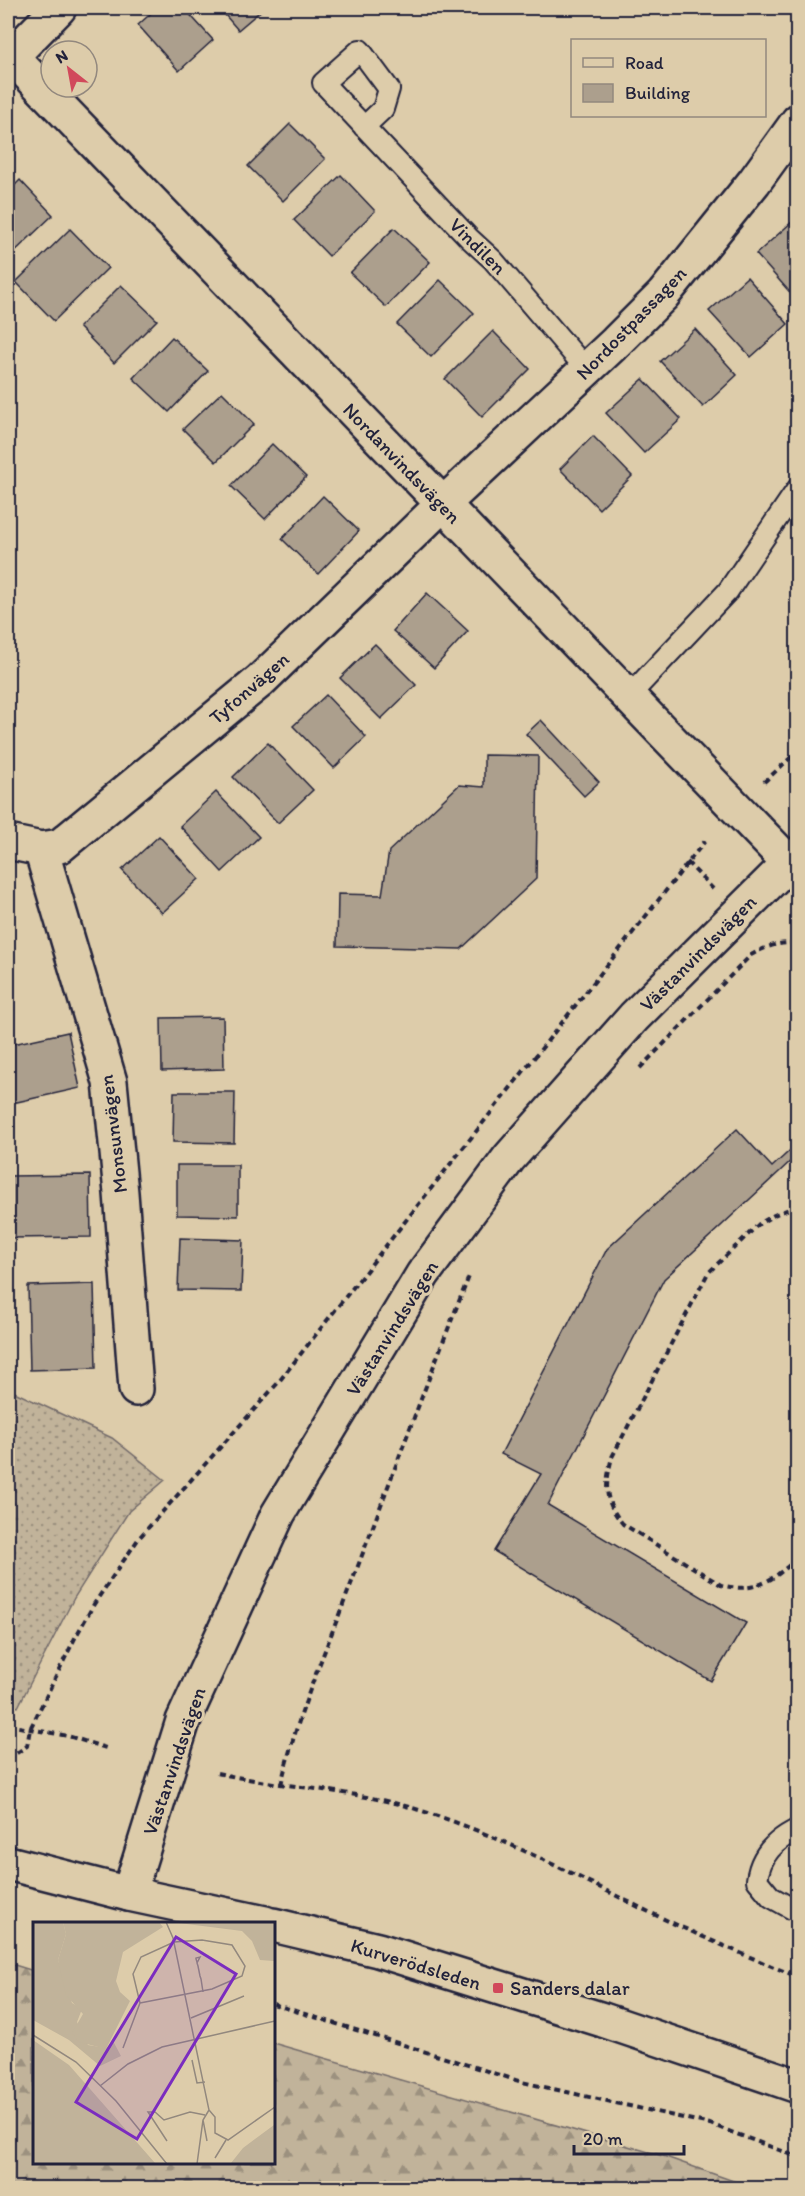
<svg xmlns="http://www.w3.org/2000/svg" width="805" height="2196" viewBox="0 0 805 2196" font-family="Itim,sans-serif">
	<defs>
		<pattern id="grass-dots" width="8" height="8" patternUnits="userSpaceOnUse" patternTransform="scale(1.5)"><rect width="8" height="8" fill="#c1b39a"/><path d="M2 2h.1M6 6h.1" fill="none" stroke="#9c917f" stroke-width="1.8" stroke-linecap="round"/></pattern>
		<pattern id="forest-firs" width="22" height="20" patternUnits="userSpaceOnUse" patternTransform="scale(1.5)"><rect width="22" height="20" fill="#c1b39a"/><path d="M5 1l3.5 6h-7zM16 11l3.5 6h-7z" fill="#9c917f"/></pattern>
	</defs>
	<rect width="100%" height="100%" fill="#dca"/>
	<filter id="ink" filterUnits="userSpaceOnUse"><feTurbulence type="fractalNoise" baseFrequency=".0167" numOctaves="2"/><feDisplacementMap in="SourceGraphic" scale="12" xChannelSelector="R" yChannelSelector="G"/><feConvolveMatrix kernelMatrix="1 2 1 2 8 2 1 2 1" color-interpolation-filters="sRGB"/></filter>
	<g filter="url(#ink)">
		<path fill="url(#grass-dots)" stroke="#726a6a" stroke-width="1.5" d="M8,1389l104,49 53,42 -36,31 -55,87 -56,109 -10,-2z"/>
		<path fill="url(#forest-firs)" stroke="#726a6a" stroke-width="1.5" d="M8,1963l26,8v191h239v-119l393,114 87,31h-745z"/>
		<g fill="#ac9f8d" stroke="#22223b" stroke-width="1.5">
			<path d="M157,8h27l29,32 -34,31 -41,-46z"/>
			<path d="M219,8h45l-26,22z"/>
			<path d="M290,124l35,35 -42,42 -35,-35z"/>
			<path d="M341,175l34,36 -46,45 -35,-36z"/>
			<path d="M20,180l33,35 -44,42 -1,-2v-63z"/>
			<path d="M793,221l5,5v70l-3,2 -39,-44z"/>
			<path d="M394,228l36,34 -44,45 -36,-34z"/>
			<path d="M70,229l38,39 -54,53 -38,-39z"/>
			<path d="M747,277l41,47 -37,33 -42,-46z"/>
			<path d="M440,280l34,33 -43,44 -34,-33z"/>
			<path d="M121,285l36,35 -43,43 -35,-36z"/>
			<path d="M695,329l42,46 -34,32 -43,-46z"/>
			<path d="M493,331l37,38 -48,48 -37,-38z"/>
			<path d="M172,337l36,34 -39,41 -36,-34z"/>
			<path d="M643,379l38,40 -37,34 -38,-40z"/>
			<path d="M222,392l32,32 -38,38 -33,-33z"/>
			<path d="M593,436l39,40 -33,33 -39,-40z"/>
			<path d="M272,444l34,33 -41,42 -34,-33z"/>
			<path d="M323,496l36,35 -41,43 -36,-35z"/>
			<path d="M427,593l41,38 -34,37 -41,-37z"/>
			<path d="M375,644l41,41 -35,34 -41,-41z"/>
			<path d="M326,695l40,42 -32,31 -41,-42z"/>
			<path d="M541,720l58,62 -15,14 -58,-62z"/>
			<path d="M268,743l45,47 -35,33 -45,-46z"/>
			<path d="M484,755l54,1 -2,123 -75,70 -124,-3 1,-52 44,1 7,-44 70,-66 25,2z"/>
			<path d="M216,792l43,45 -37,35 -42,-46z"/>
			<path d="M159,836l40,43 -37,34 -40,-43z"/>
			<path d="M223,1017l1,52 -62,2 -1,-53z"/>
			<path d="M68,1032l12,56 -72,16v-59z"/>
			<path d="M174,1092h61l-1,51 -61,-1z"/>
			<path d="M737,1129l35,38 26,-24v15l-2,-2 -18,17 -114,106 -116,226 198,118 -35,58 -217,-130 47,-77 -40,-20 106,-205z"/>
			<path d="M177,1165h61v51l-61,-1z"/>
			<path d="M90,1175l1,62 -82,1 -1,-62z"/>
			<path d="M180,1238l63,2 -2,51 -63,-1z"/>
			<path d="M94,1284l2,84 -66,2 -2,-84z"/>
		</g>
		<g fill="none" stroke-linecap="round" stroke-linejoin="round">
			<g stroke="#22223b" stroke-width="24">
				<g id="lane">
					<path d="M364,127l19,-18 6,-20 -29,-39 -37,33 146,155 24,22 94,110"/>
					<path d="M629,696l99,-105 70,-103"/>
					<path d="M798,1829c-23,11 -38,26 -41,51l14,17 27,15"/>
				</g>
			</g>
			<g stroke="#22223b" stroke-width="38">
				<g id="street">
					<path d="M8,53l790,819"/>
					<path d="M8,60l51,-52"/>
					<path d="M8,842l33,7 69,233 11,111 15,196"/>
					<path d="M41,849l19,-3 200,-165 183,-177 173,-162 47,-47 91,-113 44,-61"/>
				</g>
			</g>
			<g stroke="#22223b" stroke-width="38">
				<g id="secondary">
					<path d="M8,1863l121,31 136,29"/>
					<path d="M129,1894l54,-173 95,-207 145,-240 86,-116 125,-141 164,-163"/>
					<path d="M273,1925l105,25 225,70 195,66"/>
				</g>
			</g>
			<g stroke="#22223b" stroke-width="4" stroke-dasharray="6 4.5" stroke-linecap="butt">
				<path d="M764,782l34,-31"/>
				<path d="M687,862l26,27"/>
				<path d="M640,1068l111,-113c16,-9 28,-13 47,-12"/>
				<path d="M798,1210l-9,-1 -15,6 -15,9 -51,49 -96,184c-7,29 -9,43 11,67l98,61c35,9 51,-5 77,-27"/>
				<path d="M8,1725l60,11 38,12"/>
				<path d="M8,1759l19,-13 3,-17 45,-91 19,-34 45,-66 138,-154 428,-543"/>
				<path d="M217,1773c67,15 136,16 202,37 81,25 153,64 228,101 50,24 100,45 151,66"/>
				<path d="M281,1785c16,-71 46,-138 72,-206 39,-102 76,-204 117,-305"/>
				<path d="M273,2004l249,78 188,42 88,33"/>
			</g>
			<use href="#lane" stroke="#dca" stroke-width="20"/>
			<use href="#street" stroke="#dca" stroke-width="33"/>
			<use href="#secondary" stroke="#dca" stroke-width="33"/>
		</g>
	</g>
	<rect fill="#d1495b" stroke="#dca" stroke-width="2" x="492" y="1982" width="12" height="12" rx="3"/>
	<g text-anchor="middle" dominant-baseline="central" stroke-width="6" stroke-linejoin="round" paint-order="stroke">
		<g font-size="20" fill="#22223b" stroke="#dca">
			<text transform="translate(478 246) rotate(45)">Vindilen</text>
			<text transform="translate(631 323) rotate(-46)">Nordostpassagen</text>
			<text transform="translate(402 463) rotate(46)">Nordanvindsvägen</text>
			<text transform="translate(249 688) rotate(-41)">Tyfonvägen</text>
			<text transform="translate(698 953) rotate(-45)">Västanvindsvägen</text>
			<text transform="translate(113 1134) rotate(-97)">Monsunvägen</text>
			<text transform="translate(392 1328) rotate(-58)">Västanvindsvägen</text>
			<text transform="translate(174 1761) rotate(-71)">Västanvindsvägen</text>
			<text transform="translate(416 1964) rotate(17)">Kurverödsleden</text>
		</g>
		<g font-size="20" fill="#22223b" stroke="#dca" text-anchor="start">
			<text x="510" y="1988">Sanders dalar</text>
		</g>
	</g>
	<g transform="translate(33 1922)">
		<rect width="242" height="242" fill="#dca"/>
		<path d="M0,0h30l3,12 -8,26 14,43 10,6 -5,13 11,23 18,3 7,-7 8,15 -21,10 -31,-26 -36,-20z" fill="#c1b39a"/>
		<path d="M30,0h96l4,5 -40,25 -7,29 4,11 10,9 -24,48 -27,-7 -7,-9 11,-19 -17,-19 -4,-17 -4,-18 8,-26zM138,0h103v39l-14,-1 -8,-19 -10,-10zM0,118l36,25 86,98h-122zM241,203v38h-43l12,-15z" fill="#c1b39a"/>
		<path fill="none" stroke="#92887e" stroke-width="1.5" d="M133,0l7,16 36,172 -6,10 -6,44M164,41l3,-6 -4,1v1l1,3v1l1,3 2,10 1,3 2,13M158,96l53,-22M0,113l43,27 40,39 51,63M90,126l17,-45 -7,-29 8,-17 33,-15 28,-2 30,5 13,21 -3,10 -30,13 -72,14M159,138l5,23 8,-1M67,164l28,-22 34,-17 113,-26M176,188l6,7v16l13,7 47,-33M170,198l4,21M134,219l-19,-29h7l9,8 26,-8 15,3M182,236l11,-18"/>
		<path fill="#7b2cbf" fill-opacity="0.15" stroke="#7b2cbf" stroke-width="3" d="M143,15l60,37 -99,165 -61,-37z"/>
		<rect width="242" height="242" fill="none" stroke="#22223b" stroke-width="3"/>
	</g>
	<rect width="805" height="2196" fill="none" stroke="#dca" stroke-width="30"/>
	<rect x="15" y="15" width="775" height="2166" fill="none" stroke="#22223b" stroke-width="2" filter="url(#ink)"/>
	<rect x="571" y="39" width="195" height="78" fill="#ddccaa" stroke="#92887e" stroke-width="1.5"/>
	<rect x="583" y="58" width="30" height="9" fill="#ddccaa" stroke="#92887e" stroke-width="1.5"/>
	<text x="625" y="69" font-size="18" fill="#22223b">Road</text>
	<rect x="583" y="84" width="30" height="18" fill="#ac9f8d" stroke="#92887e" stroke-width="1.5"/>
	<text x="625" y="99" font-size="18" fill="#22223b">Building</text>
	<g transform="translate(69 69) rotate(329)"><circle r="28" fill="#ddccaa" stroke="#92887e" stroke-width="1.5"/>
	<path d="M0-4.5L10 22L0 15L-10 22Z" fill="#d1495b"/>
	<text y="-9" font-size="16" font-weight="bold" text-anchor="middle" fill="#22223b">N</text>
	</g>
	<path d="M574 2145v9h110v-9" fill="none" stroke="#22223b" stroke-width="3"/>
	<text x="583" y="2145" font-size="18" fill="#22223b" stroke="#ddccaa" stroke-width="4.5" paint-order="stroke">20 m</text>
</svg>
